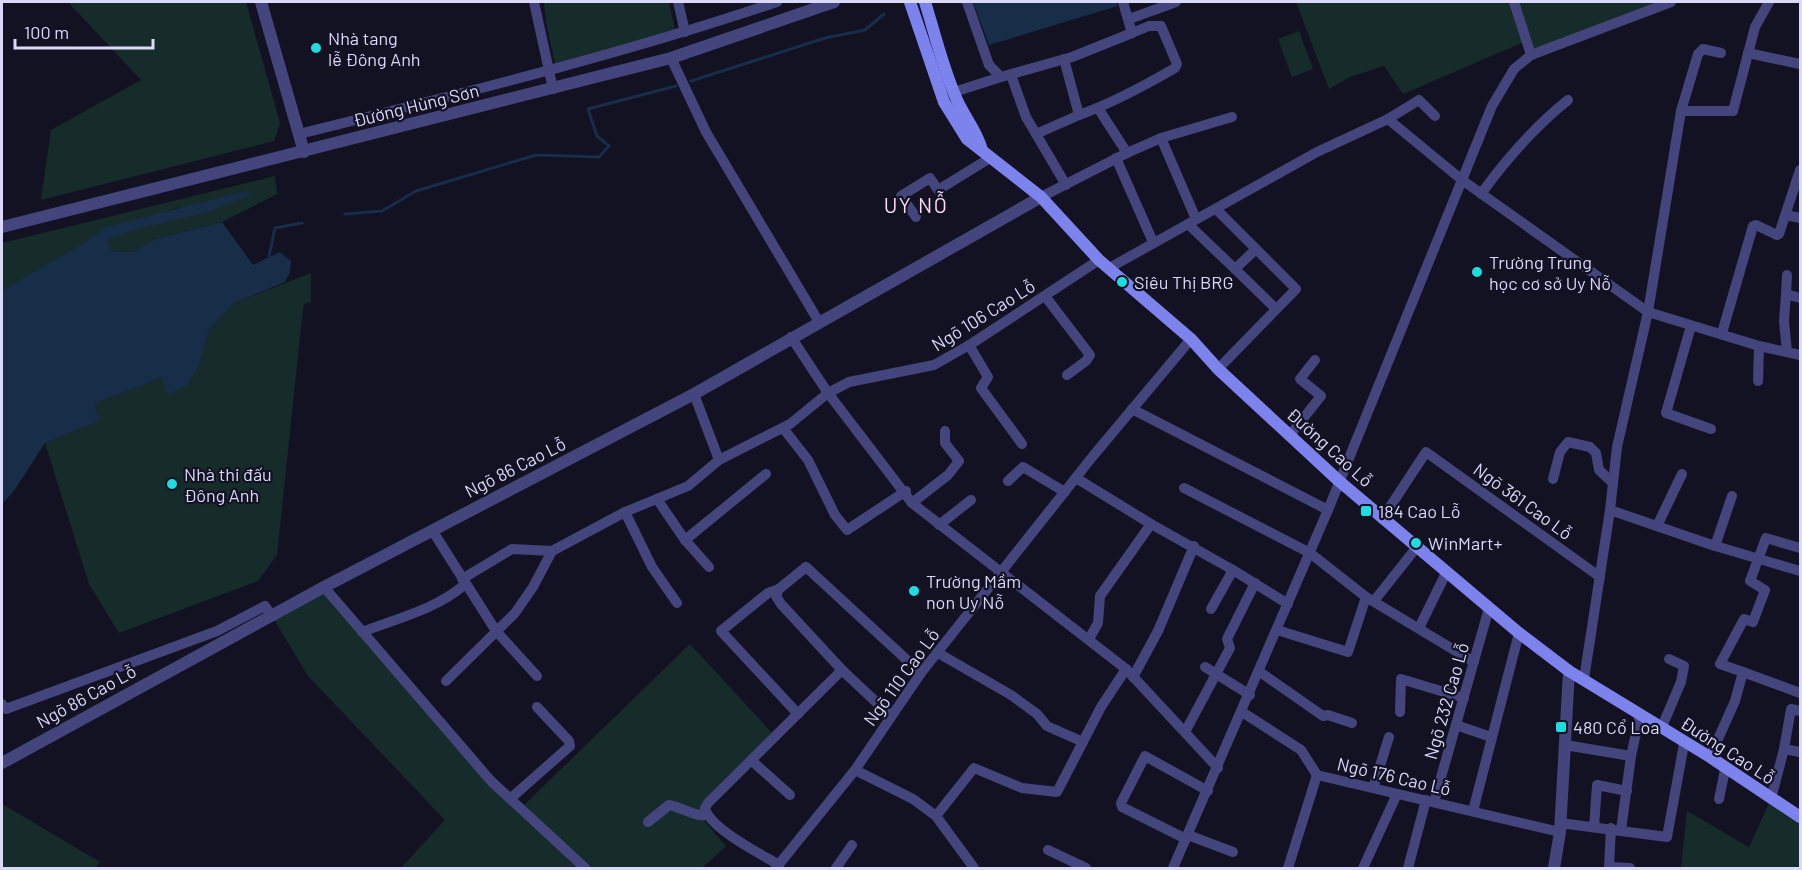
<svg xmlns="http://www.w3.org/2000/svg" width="1802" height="870" viewBox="0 0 1802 870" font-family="Barlow,sans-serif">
	<rect width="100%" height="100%" fill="#131223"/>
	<g fill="#162c2a">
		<path d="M68,2h178l34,121 -6,18 -233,59 10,-70 90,-50z"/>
		<path d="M544,2h125l6,28 -120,34 -9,-42z"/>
		<path d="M1296,2h361l-126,53 -5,-14 -123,53 -19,-28 -34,11 -21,12z"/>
		<path d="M1299,31l14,38 -21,8 -14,-38z"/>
		<path d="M275,176l2,18 -55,28 -67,17 -23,13 -21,-1 -3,-12 75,-33 -37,12 -41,9 -22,16 -81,47v-47z"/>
		<path d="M311,273v29l-7,2 -3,23 -24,228 -19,26 -139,52 -30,-49 -44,-141 55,-22 -6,-17 106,-41 9,-33 25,-27z"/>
		<path d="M324,587l197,221 169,-164 85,92 -75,80 26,30 -24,22h-301l44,-48 -137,-144 -36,-60z"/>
		<path d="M1771,799l29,18v51h-119l6,-57 62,36z"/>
		<path d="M2,804l98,58 -5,6h-93z"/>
	</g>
	<g fill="#172d48">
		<path d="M973,2h143l2,4 -129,39z"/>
		<path d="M243,192l11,1 -49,20 -68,16 -29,10 3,12 21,1 23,-13 67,-17 31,43 27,-13 11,9 -1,11 -5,10 -51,21 -25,27 -9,33 -12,21 -20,11 -7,-17 -67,26 6,17 -55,22 -31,48 -12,13v-214l81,-47 22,-16z"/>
	</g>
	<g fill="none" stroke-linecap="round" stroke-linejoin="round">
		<g stroke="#172d48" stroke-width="3">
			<path d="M691,81l134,-43 40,-8 19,-16"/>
			<path d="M345,214l37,-3 34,-20 120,-36 63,2 10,-11 -12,-10 -9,-27 88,-23"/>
			<path d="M269,256l6,-28 27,-5"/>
		</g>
		<g stroke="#43457c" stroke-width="10">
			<path d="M534,2l19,87"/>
			<path d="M678,2l7,30"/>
			<path d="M967,2l22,63 12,12 71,-20 60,-24 -9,-31"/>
			<path d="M1129,19l47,-17"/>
			<path d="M1748,53l52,11"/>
			<path d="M1531,55l140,-53"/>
			<path d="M671,58l35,74 113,190"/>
			<path d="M1064,59l15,56c34,-12 65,-29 96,-47l2,-4 -16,-38h-12l-17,7"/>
			<path d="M1011,75l15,42 40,68"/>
			<path d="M954,92l47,-15"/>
			<path d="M1098,108l29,45"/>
			<path d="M1681,111h52l22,-84 14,-25"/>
			<path d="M1388,119l31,-19 16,16"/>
			<path d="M299,134c160,-40 321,-79 478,-132"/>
			<path d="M1036,134l43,-19"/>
			<path d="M1161,138l35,81"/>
			<path d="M1116,158l37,84"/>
			<path d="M1481,194c26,-36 52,-66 87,-94"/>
			<path d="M1041,197l86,-44 34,-15 71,-21"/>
			<path d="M1216,209l80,80 -78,80"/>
			<path d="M1786,215l14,3"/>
			<path d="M916,217l-15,-21 29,-18 8,12 52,-32"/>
			<path d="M1188,224l47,45"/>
			<path d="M1256,249l-21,20 40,39"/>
			<path d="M1111,267l206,-115 71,-33 74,61 186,132 111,34 41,9"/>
			<path d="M1786,294l1,-19"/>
			<path d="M1045,296l45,59 -4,6 -19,14"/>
			<path d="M1691,326l-25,87 45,16"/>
			<path d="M1722,333l31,-107 3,-1 21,10 2,-1 21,-64"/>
			<path d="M791,337l37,56 84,110 214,166 92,99"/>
			<path d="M969,345l19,32 -7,11 41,56"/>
			<path d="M1787,352l-3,-31 2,-27 14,4"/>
			<path d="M1758,381l1,-35"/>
			<path d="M694,394l25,66"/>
			<path d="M1132,409l196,101"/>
			<path d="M783,428l25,32 27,55 12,15 59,-39"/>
			<path d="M1290,435l31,-39 -21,-17 15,-19"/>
			<path d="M1076,478l75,46 82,46"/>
			<path d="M1553,479l7,-27 8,-10 22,5 6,6 3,17 14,13"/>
			<path d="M1008,481l15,-14 42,25"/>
			<path d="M1184,488l126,65 56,44 108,65"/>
			<path d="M657,499l28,41 24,27"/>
			<path d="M912,503l36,-28 11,-14 -14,-18v-12"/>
			<path d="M1610,510l102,35 88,26"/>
			<path d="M625,512l27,55 25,36"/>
			<path d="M1382,519l44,-67 174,125"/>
			<path d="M939,525l32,-25"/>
			<path d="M1657,526l25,-52"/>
			<path d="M432,530l64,101 41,45"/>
			<path d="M685,540l81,-66"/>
			<path d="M1715,546l17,-50"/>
			<path d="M462,579l50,-30 40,2 73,-39 63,-26 31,-26 71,-36 38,-31 21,-11 85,-17 37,-21 128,-84"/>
			<path d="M324,587l167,194 94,87"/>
			<path d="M779,589l-3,7 5,8 61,66"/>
			<path d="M1374,601l42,-53"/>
			<path d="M1211,609l22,-39 55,34"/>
			<path d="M1419,628l27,-55"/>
			<path d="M1277,630l71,22 18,-55"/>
			<path d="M362,632c33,-13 75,-23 102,-47"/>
			<path d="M1089,639l9,-16 2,-27 51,-72"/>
			<path d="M938,653l73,42 26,19 10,12 36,16"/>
			<path d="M1205,667l45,28"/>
			<path d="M1260,672l63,44 5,-1 24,8"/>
			<path d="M1743,672l-23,-8 24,-45 9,3 12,-32 -15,-9 16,-43 34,10"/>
			<path d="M1133,677l25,-46 36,-85"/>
			<path d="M1584,679l26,-169 7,-63 31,-135 33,-201 17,-57 5,-5 18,4"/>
			<path d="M446,681l69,-68 18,-26 19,-36"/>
			<path d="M2,704l4,5 211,-78 48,-25 7,10"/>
			<path d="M1242,712l59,38 16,25 243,57"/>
			<path d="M1400,712l1,-33 63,19"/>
			<path d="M798,714l-77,-83 47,-38 11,-4 27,-22 115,106"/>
			<path d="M1456,725l35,12"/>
			<path d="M1661,729l20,-47 3,-16 -15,-7"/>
			<path d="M1185,732l45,-84 -3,-9 28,-56"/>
			<path d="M1565,745l66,11 9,-41"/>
			<path d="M1784,749l7,-40 9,2"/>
			<path d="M1710,757l25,-56 8,-29 57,21"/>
			<path d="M751,760l39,35"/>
			<path d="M855,770l58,29 23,17 38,52"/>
			<path d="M1373,788l16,-51"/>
			<path d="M511,798l59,-52 -1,-5 -32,-34"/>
			<path d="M1719,799l6,-29"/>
			<path d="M1771,799l13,-50 16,3"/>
			<path d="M1434,802l55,-194"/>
			<path d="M1473,811l46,-178"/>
			<path d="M936,816l38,-48 48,20 35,4 44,-85 25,-38"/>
			<path d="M648,822l21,-17c12,2 26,12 37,10"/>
			<path d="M1560,823l107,14 17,-93"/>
			<path d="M1594,827l3,-42 30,6"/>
			<path d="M1611,828l-2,39 21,1"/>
			<path d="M1621,830l10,-74"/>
			<path d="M1188,835l45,17"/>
			<path d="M1186,839l-64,-32 -1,-4 24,-47 63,35"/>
			<path d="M1048,850l38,18"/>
			<path d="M779,865c-18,-11 -70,-37 -74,-57l3,-5 134,-133 49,46"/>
			<path d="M776,868l79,-98 66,-97 172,-217 98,-117"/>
			<path d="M836,868l16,-23"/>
			<path d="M1173,868l155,-358 164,-404 22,-37 17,-14 -17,-53"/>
			<path d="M1288,868l29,-93"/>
			<path d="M1363,868l34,-74"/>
			<path d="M1408,868l18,-68"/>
		</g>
		<g stroke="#43457c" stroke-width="12">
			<path d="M261,2l43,150"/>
			<path d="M2,227l669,-169 163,-56"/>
			<path d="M2,763l322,-176 370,-193 347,-197"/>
			<path d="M1554,868l6,-36 9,-161"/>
		</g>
		<g stroke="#7d83ed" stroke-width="12">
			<path d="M910,2l34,100 23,37 74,58 58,63 92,79 27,30 121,112 180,152 50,38 141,86 90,60"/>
			<path d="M925,2c10,32 18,67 32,98 8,18 20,31 25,50"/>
		</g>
	</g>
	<g fill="#1fdce0" stroke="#131223" stroke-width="2">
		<circle cx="316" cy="48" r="6"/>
		<circle cx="1477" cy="272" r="6"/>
		<circle cx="1122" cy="282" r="6"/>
		<circle cx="172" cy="484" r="6"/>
		<rect x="1360" y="505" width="12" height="12" rx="3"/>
		<circle cx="1416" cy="543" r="6"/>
		<circle cx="914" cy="591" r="6"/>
		<rect x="1555" y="721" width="12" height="12" rx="3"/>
	</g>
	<g text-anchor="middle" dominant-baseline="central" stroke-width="4.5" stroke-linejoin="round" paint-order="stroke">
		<g font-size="18" fill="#dad9fa" stroke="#131223" text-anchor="start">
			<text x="328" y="38">Nhà tang<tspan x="328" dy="21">lễ Đông Anh</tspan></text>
			<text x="1489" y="262">Trường Trung<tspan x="1489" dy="21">học cơ sở Uy Nỗ</tspan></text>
			<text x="1134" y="282">Siêu Thị BRG</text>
			<text x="184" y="474">Nhà thi đấu<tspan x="184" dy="21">Đông Anh</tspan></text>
			<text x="1378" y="511">184 Cao Lỗ</text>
			<text x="1428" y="543">WinMart+</text>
			<text x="926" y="581">Trường Mầm<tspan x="926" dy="21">non Uy Nỗ</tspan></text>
			<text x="1573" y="727">480 Cổ Loa</text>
		</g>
		<g font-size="18" fill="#dad9fa" stroke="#131223">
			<text transform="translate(416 105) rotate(-14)">Đường Hùng Sơn</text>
			<text transform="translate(983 315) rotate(-32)">Ngõ 106 Cao Lỗ</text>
			<text transform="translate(1330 447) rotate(42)">Đường Cao Lỗ</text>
			<text transform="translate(515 467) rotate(-27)">Ngõ 86 Cao Lỗ</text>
			<text transform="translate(1523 501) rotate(36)">Ngõ 361 Cao Lỗ</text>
			<text transform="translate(901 677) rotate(-54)">Ngõ 110 Cao Lỗ</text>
			<text transform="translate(86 696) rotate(-29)">Ngõ 86 Cao Lỗ</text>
			<text transform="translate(1446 701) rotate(-74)">Ngõ 232 Cao Lỗ</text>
			<text transform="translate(1728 750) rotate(33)">Đường Cao Lỗ</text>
			<text transform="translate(1394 776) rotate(13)">Ngõ 176 Cao Lỗ</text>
		</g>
		<g font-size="21" letter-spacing="1.5" fill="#fadbf1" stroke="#131223">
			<text x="916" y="204">UY NỖ</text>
		</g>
	</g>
	<rect width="1802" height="870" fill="none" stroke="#dad9fa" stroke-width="6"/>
	<path d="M15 39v9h138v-9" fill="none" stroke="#dad9fa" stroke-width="3"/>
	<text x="24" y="39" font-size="18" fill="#dad9fa" stroke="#131223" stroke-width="4.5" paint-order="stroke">100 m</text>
</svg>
